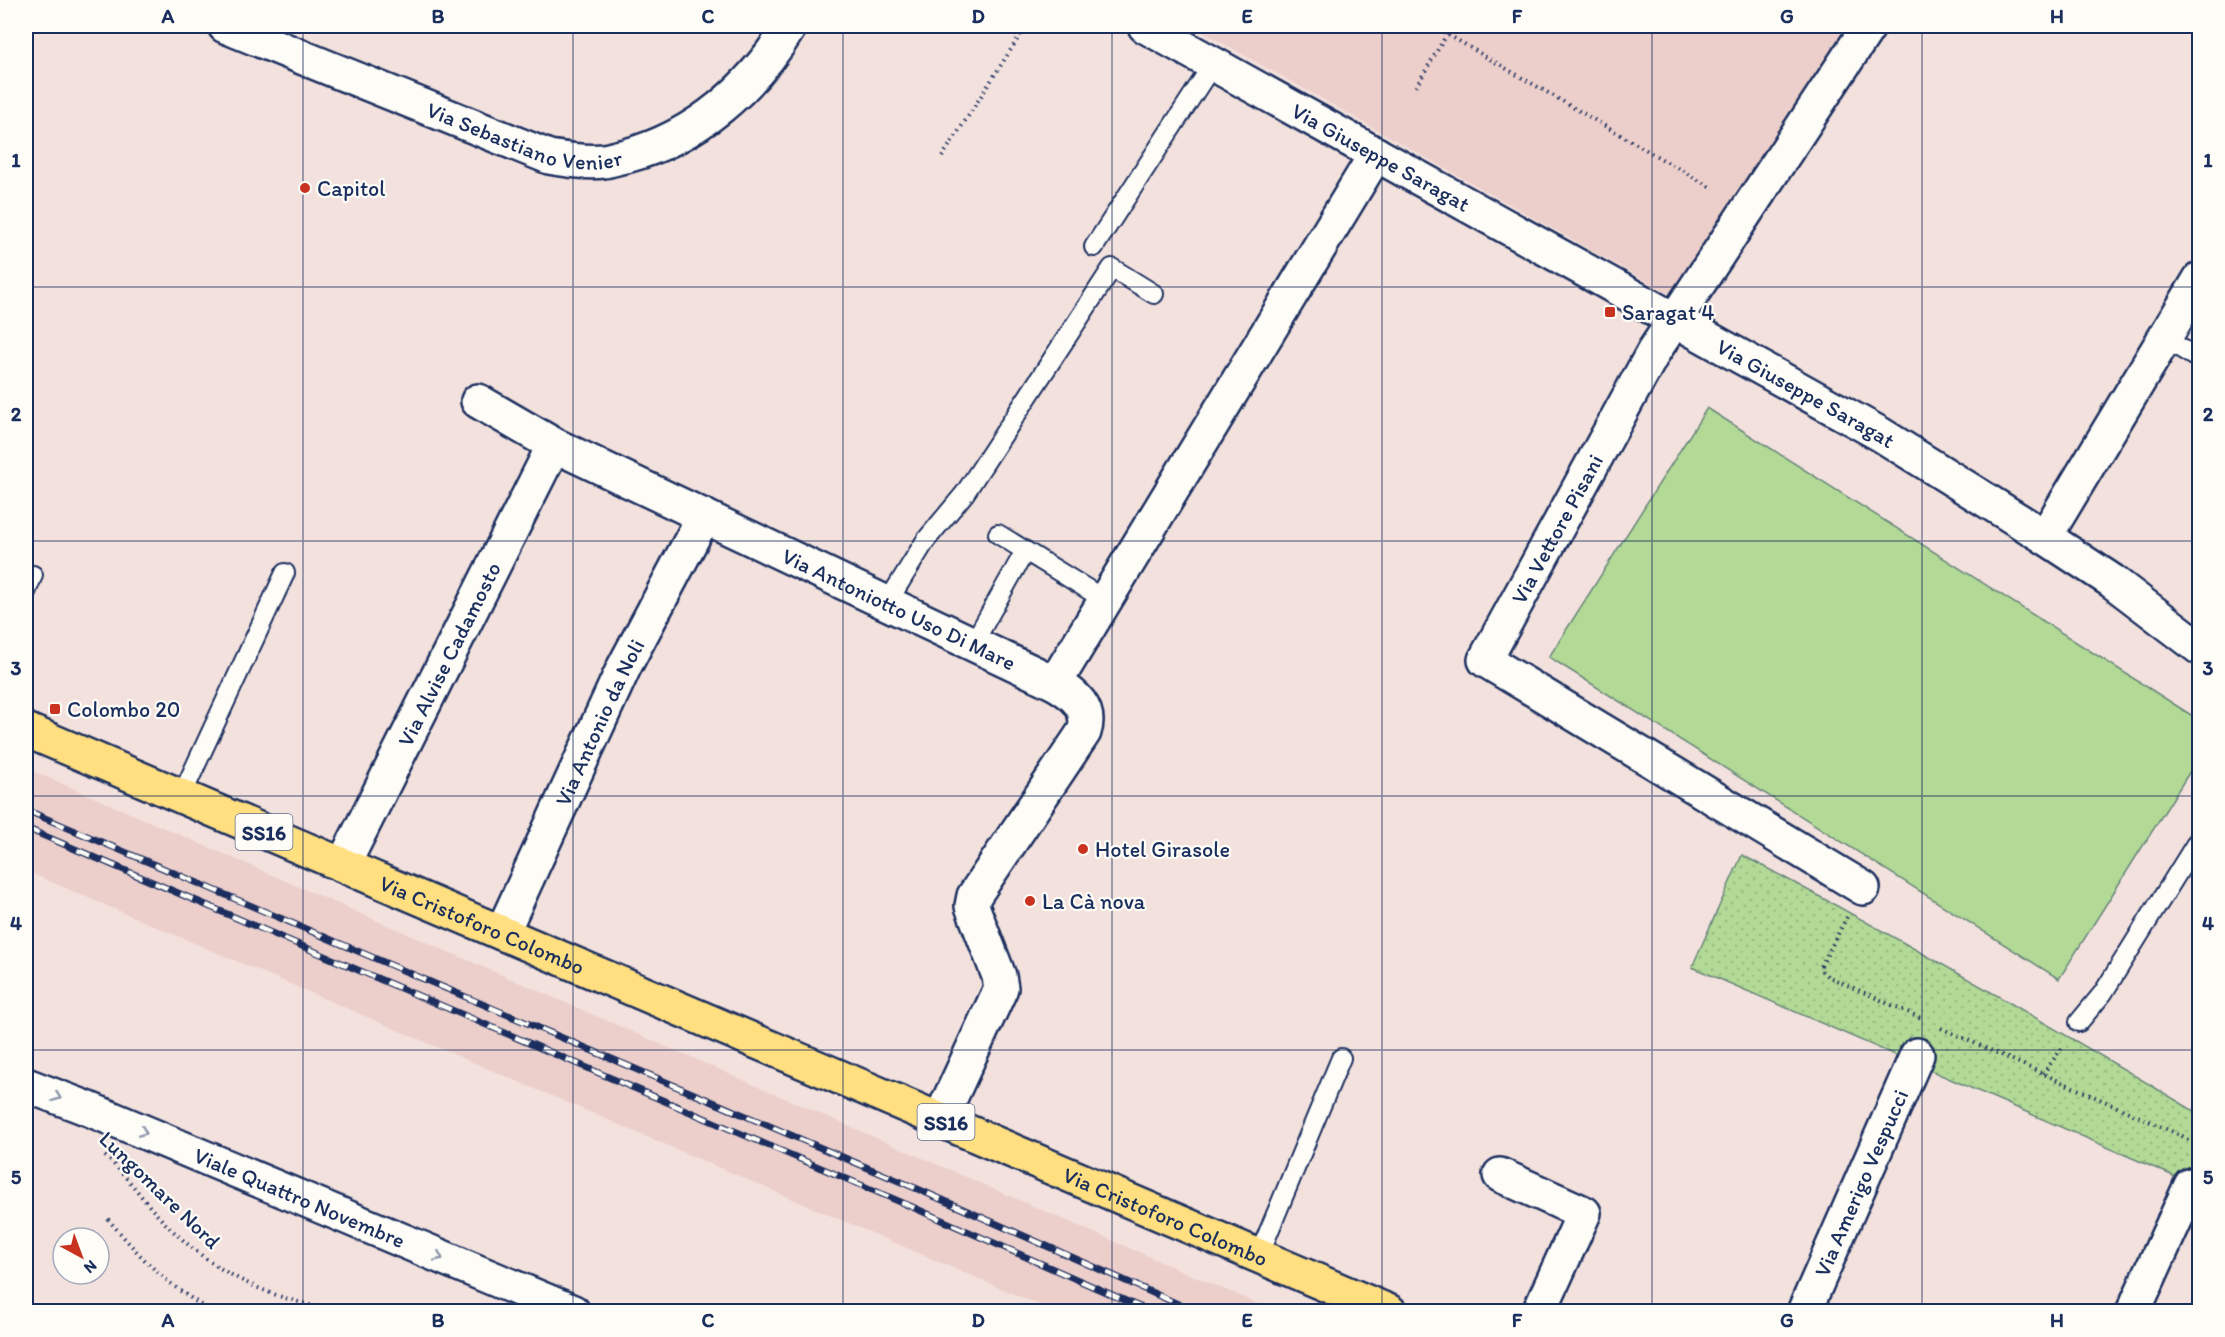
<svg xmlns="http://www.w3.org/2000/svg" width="2225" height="1337" viewBox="0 0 2225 1337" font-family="Itim,sans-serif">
	<defs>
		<pattern id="park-dots" width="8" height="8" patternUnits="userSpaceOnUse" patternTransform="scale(1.5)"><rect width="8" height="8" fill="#b2d995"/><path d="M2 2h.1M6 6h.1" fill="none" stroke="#98bb83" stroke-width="1.8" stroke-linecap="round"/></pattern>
	</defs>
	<rect width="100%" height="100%" fill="#f3e1dd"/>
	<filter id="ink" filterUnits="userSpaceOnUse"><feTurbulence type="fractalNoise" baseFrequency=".0167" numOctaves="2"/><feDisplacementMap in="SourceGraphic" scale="12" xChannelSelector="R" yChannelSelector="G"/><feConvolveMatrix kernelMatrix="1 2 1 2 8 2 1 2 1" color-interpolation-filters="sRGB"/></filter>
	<g filter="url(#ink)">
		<g fill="#ecceca">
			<path d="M1192,26h665l-184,270z"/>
			<path d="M26,768l1248,543h-220l-1028,-440z"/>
		</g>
		<path fill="#b2d995" stroke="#66847a" stroke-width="1.5" d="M1707,408l492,312v37l-140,222 -510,-322z"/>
		<path fill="url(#park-dots)" stroke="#66847a" stroke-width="1.5" d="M1742,855c155,82 307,169 457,259v73l-507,-220z"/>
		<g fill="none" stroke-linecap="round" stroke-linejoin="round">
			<g stroke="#1b2f5e" stroke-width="22">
				<g id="service">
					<path d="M1094,247l119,-183"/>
					<path d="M2164,338l36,22"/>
					<path d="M998,534l107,66"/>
					<path d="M26,592l7,-17"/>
					<path d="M887,603l39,-63 39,-47 147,-225 42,26"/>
					<path d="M973,644l52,-93"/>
					<path d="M181,797l104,-224"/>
					<path d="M2079,1022l24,-29 97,-156"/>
					<path d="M1259,1255l82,-197"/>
				</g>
			</g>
			<g stroke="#1b2f5e" stroke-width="38">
				<g id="minor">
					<path id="s1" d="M225,26l324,131c18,3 37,6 55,4 7,-1 15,-4 22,-5 71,-19 127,-69 164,-130"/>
					<path id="s2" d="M1145,26l735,408 165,103 67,44 88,67"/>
					<path d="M478,401l76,44"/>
					<path d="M2045,537l155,-258"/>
					<path d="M1055,683l321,-529"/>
					<path id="s3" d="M343,865l211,-420 501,238c19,11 37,25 29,49l-110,164 -2,10 27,70 2,12 -61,132"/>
					<path id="s4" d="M1863,888l-378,-228 169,-309 215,-325"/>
					<path id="s5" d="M502,933l122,-266 80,-151"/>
					<path id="s6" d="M26,1085l63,24 484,203"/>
					<path d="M1500,1175l84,38 -45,99"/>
					<path id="s7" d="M1804,1312l113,-257"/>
					<path d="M2133,1312l58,-127"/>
				</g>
			</g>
			<g stroke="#1b2f5e" stroke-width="38">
				<g id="primary">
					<path id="s8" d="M26,730l1364,582"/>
				</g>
			</g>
			<g stroke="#1b2f5e" stroke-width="4" stroke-dasharray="1.5 4.5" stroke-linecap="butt">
				<path d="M1433,26l277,161"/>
				<path d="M1416,87l31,-53"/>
				<path d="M942,157l84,-131"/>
				<path d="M1847,917l-26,49 1,5 5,5 94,42"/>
				<path d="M1941,1028l259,116"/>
				<path d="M2043,1074l21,-29"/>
				<path d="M105,1156c21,18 36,42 55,62 55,57 103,78 180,94"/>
				<path d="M108,1219c35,41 57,65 105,93"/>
				<path d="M252,1312l1,-4"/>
			</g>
			<use href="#service" stroke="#fdfcf7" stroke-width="18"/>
			<use href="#minor" stroke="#fdfcf7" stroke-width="33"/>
			<use href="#primary" stroke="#ffdf80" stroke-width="33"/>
			<g stroke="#1b2f5e" stroke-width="7">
				<g id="rail">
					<path d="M26,810l894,380 276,122"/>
					<path d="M26,828l884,378 241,106"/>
				</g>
			</g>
			<use href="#rail" stroke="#fdfcf7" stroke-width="4.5" stroke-dasharray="14" stroke-linecap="butt"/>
		</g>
		<defs><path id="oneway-chevron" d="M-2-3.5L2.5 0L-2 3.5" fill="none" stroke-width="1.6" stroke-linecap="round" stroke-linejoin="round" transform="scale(1.5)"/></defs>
		<g stroke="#8c96aa">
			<use href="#oneway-chevron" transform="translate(57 1097) rotate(21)"/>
			<use href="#oneway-chevron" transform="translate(143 1132) rotate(23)"/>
			<use href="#oneway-chevron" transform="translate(439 1257) rotate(23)"/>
		</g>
	</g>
	<path fill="none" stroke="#1b2f5e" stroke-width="1.5" stroke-opacity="0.55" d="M303,26v1286M573,26v1286M843,26v1286M1112,26v1286M1382,26v1286M1652,26v1286M1922,26v1286M26,287h2174M26,541h2174M26,796h2174M26,1050h2174"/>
	<g fill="#c8321e" stroke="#fdfcf7" stroke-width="2">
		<circle cx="305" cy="188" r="6"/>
		<rect x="1604" y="306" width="12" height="12" rx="3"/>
		<rect x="49" y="703" width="12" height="12" rx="3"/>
		<circle cx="1083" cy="849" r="6"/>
		<circle cx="1030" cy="901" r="6"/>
	</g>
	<g text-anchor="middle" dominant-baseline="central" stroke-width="4.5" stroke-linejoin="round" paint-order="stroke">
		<g fill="#fdfcf7" stroke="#5f6c8c" stroke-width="1.5">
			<rect x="235.5" y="814" width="57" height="36" rx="4.5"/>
			<rect x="917.5" y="1104" width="57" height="36" rx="4.5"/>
		</g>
		<g font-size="21" font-weight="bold" fill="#1b2f5e">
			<text x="264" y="832">SS16</text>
			<text x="946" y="1122">SS16</text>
		</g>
		<g font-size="22" fill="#1b2f5e" stroke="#fdfcf7">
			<text stroke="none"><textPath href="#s1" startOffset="321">Via Sebastiano Venier</textPath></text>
			<text stroke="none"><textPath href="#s2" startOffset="270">Via Giuseppe Saragat</textPath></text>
			<text stroke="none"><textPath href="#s2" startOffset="756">Via Giuseppe Saragat</textPath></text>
			<text stroke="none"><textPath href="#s4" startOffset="591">Via Vettore Pisani</textPath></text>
			<text stroke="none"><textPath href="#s3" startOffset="852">Via Antoniotto Uso Di Mare</textPath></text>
			<text stroke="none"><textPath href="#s3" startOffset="236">Via Alvise Cadamosto</textPath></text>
			<text stroke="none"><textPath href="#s5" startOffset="232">Via Antonio da Noli</textPath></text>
			<text stroke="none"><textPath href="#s8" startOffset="496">Via Cristoforo Colombo</textPath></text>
			<text stroke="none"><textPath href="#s7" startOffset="141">Via Amerigo Vespucci</textPath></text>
			<text transform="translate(160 1190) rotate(44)">Lungomare Nord</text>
			<text stroke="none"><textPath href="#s6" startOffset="296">Viale Quattro Novembre</textPath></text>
			<text stroke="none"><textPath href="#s8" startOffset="1239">Via Cristoforo Colombo</textPath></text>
		</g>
		<g font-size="22" fill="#1b2f5e" stroke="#fdfcf7" text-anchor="start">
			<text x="317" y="188">Capitol</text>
			<text x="1622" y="312">Saragat 4</text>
			<text x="67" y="709">Colombo 20</text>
			<text x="1095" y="849">Hotel Girasole</text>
			<text x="1042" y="901">La Cà nova</text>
		</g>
	</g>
	<rect width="2225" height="1337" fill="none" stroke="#fdfcf7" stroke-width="66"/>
	<g transform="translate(81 1256) rotate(139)"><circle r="28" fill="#fdfcf7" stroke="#a3aaba" stroke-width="1.5"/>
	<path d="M0-4.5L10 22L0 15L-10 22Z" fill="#c8321e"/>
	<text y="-9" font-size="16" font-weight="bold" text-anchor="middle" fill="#1b2f5e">N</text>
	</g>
	<rect x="33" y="33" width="2159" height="1271" fill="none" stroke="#1b2f5e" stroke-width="2"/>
	<g font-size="20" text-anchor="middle" font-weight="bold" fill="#1b2f5e">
		<text x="168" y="23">A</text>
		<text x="438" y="23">B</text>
		<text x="708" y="23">C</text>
		<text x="978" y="23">D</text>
		<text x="1247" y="23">E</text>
		<text x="1517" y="23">F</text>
		<text x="1787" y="23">G</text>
		<text x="2057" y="23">H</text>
		<text x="16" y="167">1</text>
		<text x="2208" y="167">1</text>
		<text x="16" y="421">2</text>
		<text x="2208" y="421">2</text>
		<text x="16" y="675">3</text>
		<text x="2208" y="675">3</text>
		<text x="16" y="930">4</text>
		<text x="2208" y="930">4</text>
		<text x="16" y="1184">5</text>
		<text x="2208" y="1184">5</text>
		<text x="168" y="1327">A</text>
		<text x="438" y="1327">B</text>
		<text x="708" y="1327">C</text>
		<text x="978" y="1327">D</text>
		<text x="1247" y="1327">E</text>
		<text x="1517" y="1327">F</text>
		<text x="1787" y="1327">G</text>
		<text x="2057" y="1327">H</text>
	</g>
</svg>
